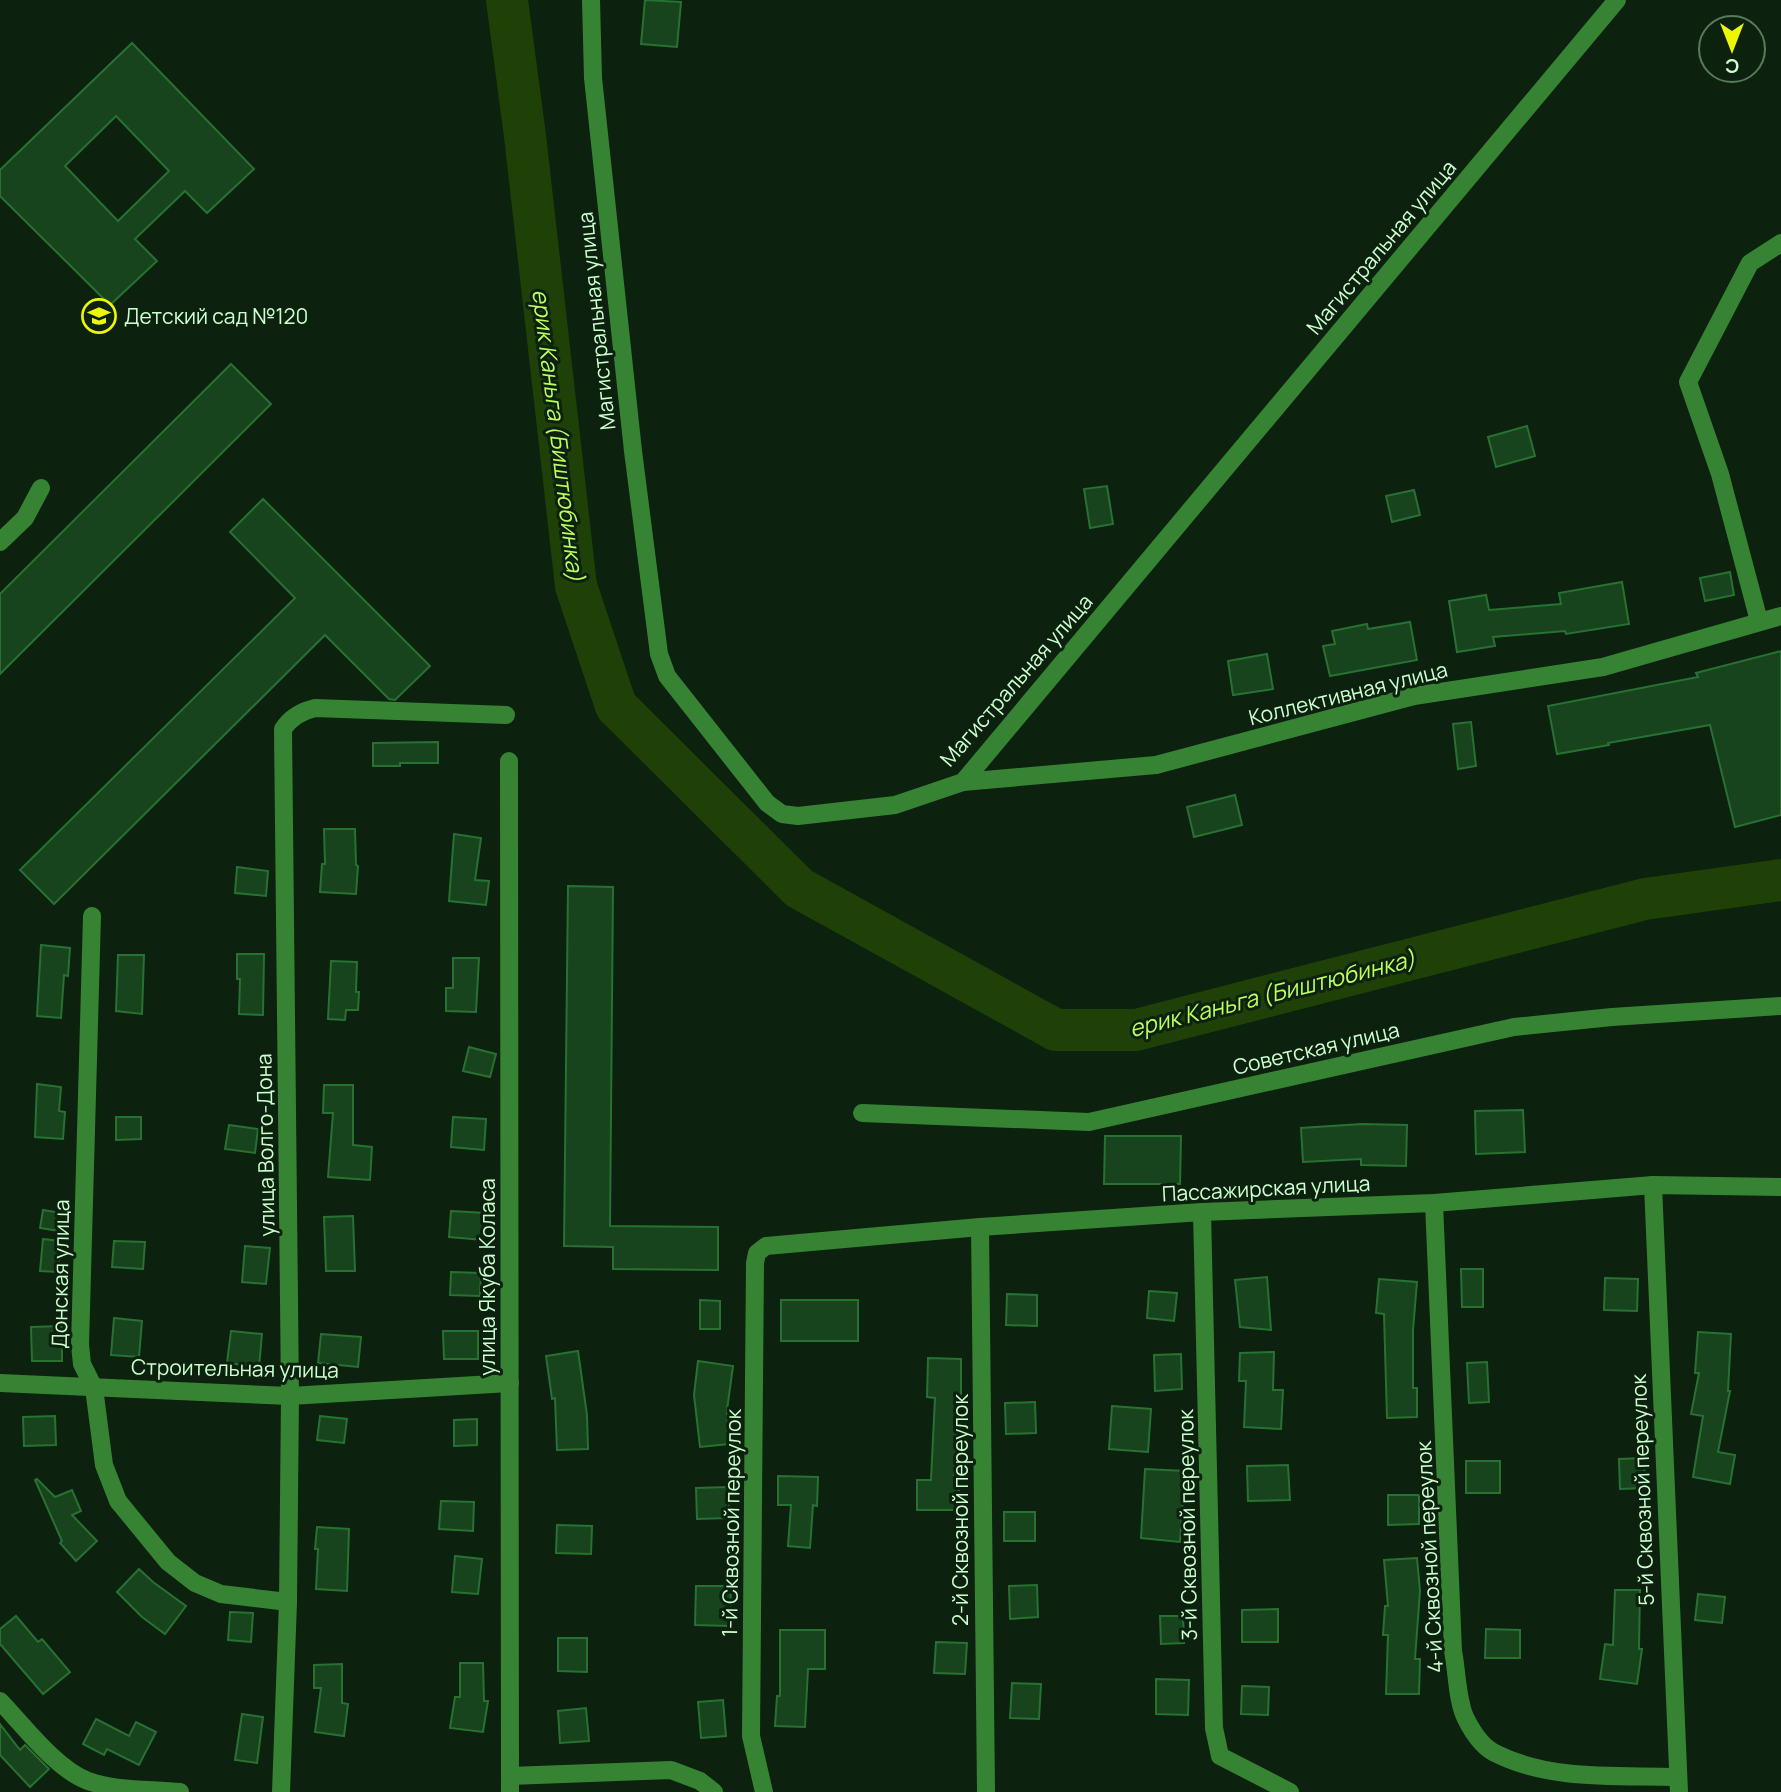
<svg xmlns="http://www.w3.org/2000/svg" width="1781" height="1792" viewBox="0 0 1781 1792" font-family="Manrope,sans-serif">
	<rect width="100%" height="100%" fill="#0c210e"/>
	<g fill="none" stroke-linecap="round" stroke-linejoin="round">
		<path stroke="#1f4007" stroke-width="42" d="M507,0l18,136 51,450 40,120 183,182 257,142h80l509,-131 136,-19"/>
	</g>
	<g fill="#17431d" stroke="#287132" stroke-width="2" fill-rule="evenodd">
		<path d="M645,0l36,2 -4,45 -36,-3z"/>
		<path d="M132,43l122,126 -47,44 -22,-22 -50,48 22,22 -47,44 -110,-109v-26zM116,116l53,55 -51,50 -53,-55z"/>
		<path d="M231,364l40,40 -271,270v-80z"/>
		<path d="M1527,426l8,30 -39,11 -8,-30z"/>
		<path d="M1107,486l6,38 -23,4 -6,-39z"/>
		<path d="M1414,490l6,25 -28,7 -6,-26z"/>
		<path d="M263,499l167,167 -35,34 -6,-1 -64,-64 -271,269 -34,-34 275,-272 -65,-66z"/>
		<path d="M1730,572l4,23 -29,6 -5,-23z"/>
		<path d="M1622,582l7,42 -63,10 -1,-3 -72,6 2,9 -38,6 -8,-51 37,-6 3,15 72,-6 -2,-11z"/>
		<path d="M1410,622l7,38 -87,16 -7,-30 12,-2 -3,-13 35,-7 1,5z"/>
		<path d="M1781,651v164l-46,12 -25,-102 -102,18 1,2 -52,9 -9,-48 150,-29 -2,-4z"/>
		<path d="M1267,654l6,35 -40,6 -5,-34z"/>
		<path d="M1471,722l5,44 -18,3 -5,-45z"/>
		<path d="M438,742v21h-38v3h-27v-23z"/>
		<path d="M1235,795l7,30 -48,12 -7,-30z"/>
		<path d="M324,829h31l1,36 2,1 -2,28 -36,-2 2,-28h3z"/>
		<path d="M454,834l27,4 -6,42 14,1 -3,24 -37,-4z"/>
		<path d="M237,867l31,4 -2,25 -31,-3z"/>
		<path d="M568,886l45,1 -3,339 108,1v43l-105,-1v-22l-49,-1z"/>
		<path d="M41,945l29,3 -2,28 -4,-1 -3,43 -24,-2z"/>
		<path d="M237,954h27l-1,61 -24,-1 1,-35h-3z"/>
		<path d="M118,955h26l-2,59 -26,-3z"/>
		<path d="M453,958h26l-3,54 -30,-1v-23h7z"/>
		<path d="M331,961l26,1 -1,30h3l-1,18h-12l-1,10 -17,-1z"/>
		<path d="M469,1047l27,7 -6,23 -27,-6z"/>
		<path d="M37,1084l24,3 -2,24 6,1 -2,27 -28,-2z"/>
		<path d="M324,1085h29v60l19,2 -2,33 -42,-3 5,-64h-10z"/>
		<path d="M1523,1110l2,42 -49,2 -1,-43z"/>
		<path d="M116,1117h25v22l-25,1z"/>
		<path d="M453,1117l33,2 -2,31 -33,-3z"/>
		<path d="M1362,1124l45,1 -1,41 -45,-1v-6l-58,3 -2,-34z"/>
		<path d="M229,1125l29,4 -3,24 -30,-4z"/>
		<path d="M1105,1136h76l-1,48h-76z"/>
		<path d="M43,1210l19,3 -3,18 -19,-3z"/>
		<path d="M451,1211l34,2 -2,27 -34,-3z"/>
		<path d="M353,1216l2,55h-29l-2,-54z"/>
		<path d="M43,1239l18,2 -3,31 -18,-1z"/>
		<path d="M114,1241l31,1 -2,27 -31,-2z"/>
		<path d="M245,1246l25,2 -4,36 -24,-2z"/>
		<path d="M1461,1269h22v38h-21z"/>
		<path d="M451,1272l30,1 -1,23 -30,-1z"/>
		<path d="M1267,1277l4,53 -31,-3 -5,-47z"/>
		<path d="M1605,1278l33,1 -1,32 -33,-1z"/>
		<path d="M1379,1279l38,3 -4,48v58h4v29l-30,1 -3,-104 -8,-1z"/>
		<path d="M1149,1291l28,2 -3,28 -27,-3z"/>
		<path d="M1007,1294l30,1v31l-31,-1z"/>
		<path d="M700,1300l20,1v28h-20z"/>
		<rect x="781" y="1300" width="77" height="41"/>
		<path d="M114,1318l28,3 -3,36 -28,-2z"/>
		<path d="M62,1326v35h-30l-1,-34z"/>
		<path d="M231,1331l31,3 -3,33 -32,-4z"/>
		<path d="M443,1331h35v28h-34z"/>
		<path d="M1698,1332l33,2 -3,57h2l-12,61 17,3 -5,29 -37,-7 10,-61 -12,-2 8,-41h-4z"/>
		<path d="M321,1334l40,3 -3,30 -40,-4z"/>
		<path d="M578,1351l9,64 1,34 -31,1 -2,-52 -3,1 -6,-43z"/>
		<path d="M1274,1352l-1,38h10l-2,39 -37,-2 2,-46h-7l1,-28z"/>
		<path d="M1181,1354l1,35 -27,2 -1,-36z"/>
		<path d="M928,1358l33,1v39h-2l-5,81h5v31h-42v-30h14l4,-82 -8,-1z"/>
		<path d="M698,1361l35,5 -6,44 2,34 -29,3 -6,-52z"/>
		<path d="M1487,1362l2,40 -20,1 -2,-40z"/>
		<path d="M1035,1402l1,31 -30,1 -1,-31z"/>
		<path d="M1112,1406l39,3 -3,43 -39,-3z"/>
		<path d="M55,1416l1,29 -32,1 -1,-29z"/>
		<path d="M320,1416l27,3 -3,24 -27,-3z"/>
		<path d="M477,1419v26l-23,1v-26z"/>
		<path d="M1644,1458l1,30 -25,1 -1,-30z"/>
		<rect x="1466" y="1461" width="34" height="32"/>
		<path d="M1288,1465l2,35 -42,1 -1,-35z"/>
		<path d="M1145,1469l40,2 -5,71 -39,-4z"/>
		<path d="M778,1476l40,1 -1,29 -4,-1 -3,43 -22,-2 3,-41h-13z"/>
		<path d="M37,1479l18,18 17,-7 9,21 -9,4 25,26 -21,20 -16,-18 2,-2 -27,-61z"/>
		<path d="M729,1487v31l-32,1 -1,-31z"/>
		<path d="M1388,1495h31v29l-31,1z"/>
		<path d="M441,1501l33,1 -1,29 -34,-2z"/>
		<rect x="1004" y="1512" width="31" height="29"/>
		<path d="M557,1525l35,1 -1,28 -35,-1z"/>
		<path d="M317,1527l32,2 -2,62 -31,-2 2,-40h-3z"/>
		<path d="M455,1556l27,3 -4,35 -26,-2z"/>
		<path d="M1417,1558l3,33 -5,68h5l-1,35h-33l2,-59h-5l2,-29h3l-4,-46z"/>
		<path d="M139,1569l14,13 33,24 -21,28 -23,-17 -25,-25z"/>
		<path d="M1037,1585l1,32 -28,2 -1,-33z"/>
		<path d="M696,1586h35l-1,40 -35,-1z"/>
		<path d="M1615,1590h25l-1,59h3l-5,35 -37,-5 5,-35 8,1z"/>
		<path d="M1698,1594l27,3 -3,26 -27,-3z"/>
		<path d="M1278,1609v33h-36v-32z"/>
		<path d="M230,1612l23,1 -2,29 -23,-2z"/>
		<path d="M16,1616l22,26 4,-3 28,33 -27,22 -43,-50v-15z"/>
		<path d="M1160,1616h23l1,27 -23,1z"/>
		<path d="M1486,1629l34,1v28h-35z"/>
		<path d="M780,1630h45v39h-17l-3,58 -30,-1 2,-30h3z"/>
		<path d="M558,1638h29v34l-29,-1z"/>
		<path d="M936,1642l31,1 -2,31 -31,-1z"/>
		<path d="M460,1663h23l1,38h4l-5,31 -33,-4 5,-31h5z"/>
		<path d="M342,1664v39l6,1 -4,32 -29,-4 6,-44h-7v-23z"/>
		<path d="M1156,1679l33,1 -1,35 -32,-1z"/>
		<path d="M1012,1683l29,1 -2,35 -29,-1z"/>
		<path d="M1242,1686l27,1 -1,28 -27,-1z"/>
		<path d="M723,1700l3,36 -25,2 -3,-36z"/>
		<path d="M586,1708l3,33 -29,2 -2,-32z"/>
		<path d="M242,1714l21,3 -6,46 -22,-3z"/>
		<path d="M96,1719l33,17 7,-14 20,10 -17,33 -32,-16 -3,6 -21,-11z"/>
		<path d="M0,1724l20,26 5,-5 24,24 -19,18 -30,-32z"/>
	</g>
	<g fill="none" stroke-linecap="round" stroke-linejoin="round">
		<g stroke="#368334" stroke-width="18">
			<path d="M591,0l2,78 40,373 26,203 8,22 100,127 15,11 16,2 97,-11 68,-23 654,-782"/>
			<path d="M0,542l25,-24 16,-30"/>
			<path d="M1759,621l-39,-147 -32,-92 62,-119 31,-20"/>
			<path d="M509,761l1,1031"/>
			<path d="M963,782l193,-17 258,-69 189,-29 178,-51"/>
			<path d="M92,916l-12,429 2,19 12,24 10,77 14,36 50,61 27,21 26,11 67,8"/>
			<path d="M862,1113l227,9 425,-95 98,-10 169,-11"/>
			<path d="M1653,1185l26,607"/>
			<path d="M1434,1203l19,448c4,19 4,51 13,68 7,14 17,29 31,35 54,27 121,21 180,23"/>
			<path d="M1202,1212l12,516 6,28 70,36"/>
			<path d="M980,1227l6,565"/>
			<path d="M0,1383l290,13 220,-13"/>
			<path d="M0,1701c24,25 56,68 88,80 28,10 63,8 92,11"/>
			<path d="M510,1776l161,-6 29,11 14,11"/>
			<path d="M281,1792l7,-190 2,-206 -7,-667c8,-12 19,-18 32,-21l191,7"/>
			<path d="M764,1792l-13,-56 4,-473 2,-10 9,-7 214,-19 222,-15 232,-9 219,-18 128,2"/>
		</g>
	</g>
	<defs>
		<g id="school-ring" transform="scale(1.75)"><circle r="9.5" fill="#0c210e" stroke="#edf700" stroke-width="1.5"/><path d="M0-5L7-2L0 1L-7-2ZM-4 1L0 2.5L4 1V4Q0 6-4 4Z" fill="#edf700"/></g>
	</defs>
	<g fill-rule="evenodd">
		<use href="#school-ring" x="99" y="316"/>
	</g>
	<g text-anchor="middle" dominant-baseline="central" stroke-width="6" stroke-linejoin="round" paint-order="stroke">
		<g font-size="21" fill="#ccffcf" stroke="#0c210e">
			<text transform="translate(1381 247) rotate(-50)">Магистральная улица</text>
			<text transform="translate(596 321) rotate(-96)">Магистральная улица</text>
			<text transform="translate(1016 680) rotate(-49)">Магистральная улица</text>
			<text transform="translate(1348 693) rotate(-14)">Коллективная улица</text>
			<text transform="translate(1316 1048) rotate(-13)">Советская улица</text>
			<text transform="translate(265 1145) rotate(-91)">улица Волго-Дона</text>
			<text transform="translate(1266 1188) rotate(-3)">Пассажирская улица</text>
			<text transform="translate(60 1274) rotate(-89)">Донская улица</text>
			<text transform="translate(487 1277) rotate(-90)">улица Якуба Коласа</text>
			<text transform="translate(235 1368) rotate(1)">Строительная улица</text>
			<text transform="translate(1642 1490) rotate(-92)">5-й Сквозной переулок</text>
			<text transform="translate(960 1510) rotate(-90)">2-й Сквозной переулок</text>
			<text transform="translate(731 1523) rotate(-89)">1-й Сквозной переулок</text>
			<text transform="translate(1187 1525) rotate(-91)">3-й Сквозной переулок</text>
			<text transform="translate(1429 1557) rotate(-93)">4-й Сквозной переулок</text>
		</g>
		<g font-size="21" fill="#ccffcf" stroke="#0c210e" text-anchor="start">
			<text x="124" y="316">Детский сад №120</text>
		</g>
		<g font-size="23" font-style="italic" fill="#bdff5a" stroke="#0c210e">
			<text transform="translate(559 435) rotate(83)">ерик Каньга (Биштюбинка)</text>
			<text transform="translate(1272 993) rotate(-14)">ерик Каньга (Биштюбинка)</text>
		</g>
	</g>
	<g transform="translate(1732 49) rotate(180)"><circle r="33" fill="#0c210e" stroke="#597a5b" stroke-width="2"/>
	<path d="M0-5L12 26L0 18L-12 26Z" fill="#edf700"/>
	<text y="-10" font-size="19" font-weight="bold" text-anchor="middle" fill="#ccffcf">С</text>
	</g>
</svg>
